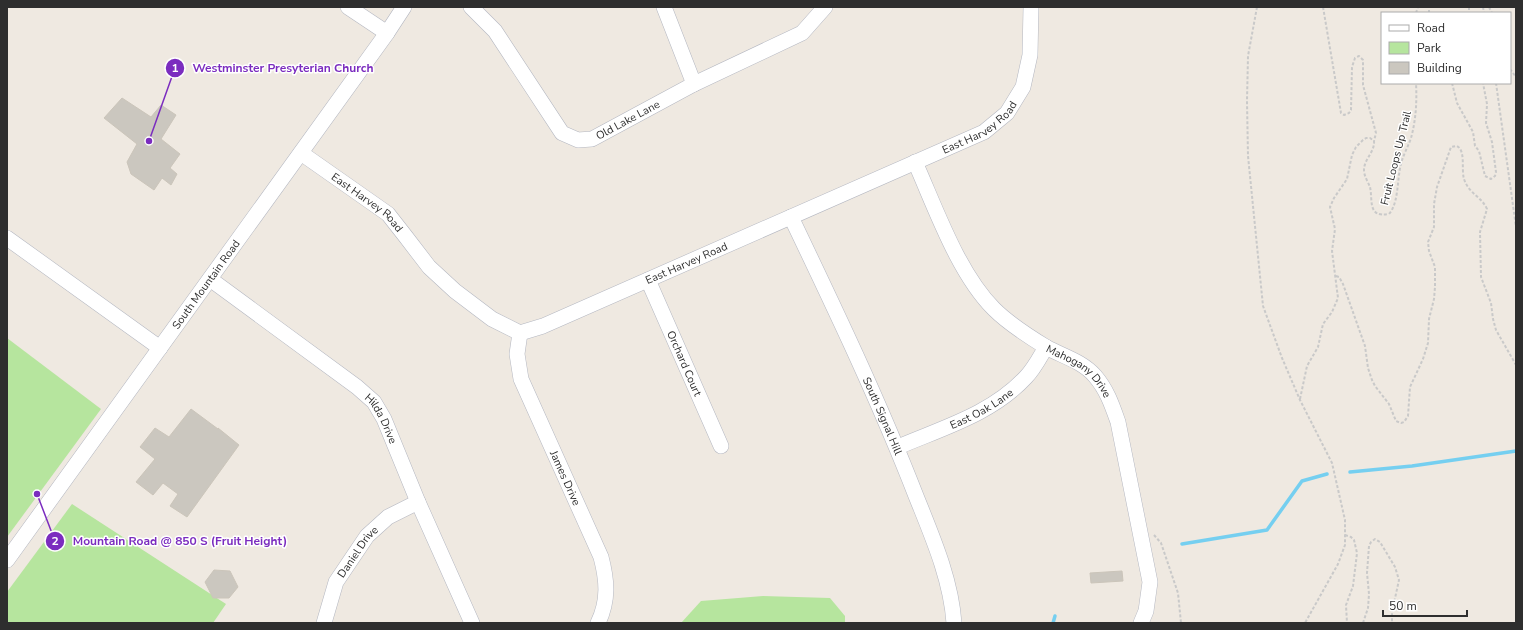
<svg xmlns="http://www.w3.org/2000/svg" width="1523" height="630" viewBox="0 0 1523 630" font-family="'Nunito Sans',sans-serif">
	<rect width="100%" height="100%" fill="#efe9e1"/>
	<g fill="#b6e59e">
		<path d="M7,338l94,71 -94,128z"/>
		<path d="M72,504l154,100 -13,19h-206v-31z"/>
		<path d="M763,596l67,2 15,18v7h-164l20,-22z"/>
	</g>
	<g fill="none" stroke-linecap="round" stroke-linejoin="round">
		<g stroke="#75cff0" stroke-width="3.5">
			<path d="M1350,472l62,-6 104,-15"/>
			<path d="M1182,544l85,-14 35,-49 25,-7"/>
			<path d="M1053,623l2,-7"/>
		</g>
	</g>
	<g fill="#cbc7bf" stroke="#cbc5ba">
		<path d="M122,98l29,19 10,-12 15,10 -15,24 19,15 -10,14 7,6 -6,11 -9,-7 -8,12 -23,-16 -4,-12 10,-18 -33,-26z"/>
		<path d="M191,409l27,20v-1l21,17 -52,72 -17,-11 8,-12 -15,-11 -10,12 -17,-13 19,-23 -15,-12 15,-19 14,9z"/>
		<path d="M214,570l16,1 8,16 -9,11h-16l-8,-16z"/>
		<path d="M1122,571l1,10 -32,2 -1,-10z"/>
	</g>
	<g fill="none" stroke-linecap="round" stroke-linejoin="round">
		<g stroke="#b4b7c1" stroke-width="16">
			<g id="minor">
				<path d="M348,7l39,26"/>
				<path id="s1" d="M471,7l24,24 67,102 16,7 14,-1 102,-55 108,-51 23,-26"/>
				<path d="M664,7l30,77"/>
				<path id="s2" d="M301,153l87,61 18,23 23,30 26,24 37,28 28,14 23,-7 441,-194 23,-19 16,-26 7,-32 1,-48"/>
				<path id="s3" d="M915,162c21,47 43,111 79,147 15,15 34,27 52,38 16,9 36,14 49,29 12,14 17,29 23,46l32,160 -4,29 -5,12"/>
				<path id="s4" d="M791,217c44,92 88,184 125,279 16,40 35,83 38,127"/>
				<path d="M7,238l153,110"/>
				<path id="s5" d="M210,279l147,108 17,15 10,17 34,83 54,121"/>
				<path id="s6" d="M648,280l73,166"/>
				<path id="s7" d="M520,333l-3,21 4,25 80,178c6,23 8,43 -3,66"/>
				<path id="s8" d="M898,447c44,-19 94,-33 128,-70 8,-8 14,-20 20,-30"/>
				<path id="s9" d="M7,560l380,-527 17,-26"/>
				<path id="s10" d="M324,623l12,-41 31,-46 21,-19 30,-15"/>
			</g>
		</g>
		<g stroke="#c9c9c9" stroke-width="2" stroke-dasharray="3 2" stroke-linecap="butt">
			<path d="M1257,7l-9,49 -1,45 1,55 15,150 19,52 18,42 32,63 13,57v25l-7,19 -33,59"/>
			<path d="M1323,7l18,106 3,2 5,-2 2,-3 1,-43 3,-9 4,-2 4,4v25l13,48 -2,8"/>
			<path d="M1469,7v6"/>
			<path d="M1483,7l1,6"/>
			<path d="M1489,7l3,6"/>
			<path d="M1416,13l2,-6"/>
			<path d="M1429,13v-6"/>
			<path d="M1510,69l6,8"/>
			<path d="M1452,83l5,20 16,29 2,14 4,5 6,25 6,3 4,-3 1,-4 -4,-30 -6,-19 1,-19 -4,-21"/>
			<path d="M1496,83l20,144"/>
			<path d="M1336,276l3,1 4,7 22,62 3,22 4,12 3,6 14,18 7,17 5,2 3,-1 4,-6 2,-29 13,-28 5,-16 1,-24 5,-20 1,-12v-20l-6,-16 -1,-9 6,-15v-23l3,-17 14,-40 6,-1c9,5 4,23 7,33 5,15 18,18 23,30l-7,23 1,45 10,26 2,16 3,11 20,35"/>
			<path d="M1300,399l7,-33 11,-19 5,-23 9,-12 6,-14 -6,-47 3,-22 -5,-22 4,-9 13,-19 5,-24 4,-8 7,-7 3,-2h4l4,3c1,11 -10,18 -10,29 0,6 4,12 6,17 3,13 -3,31 19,27 10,-11 8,-36 12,-50 2,-9 7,-17 10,-26 5,-18 6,-37 5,-55"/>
			<path d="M1154,535l7,8 17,50 3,30"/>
			<path d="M1345,535l6,2 3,3 3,13 -4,33 -7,19 1,18"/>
			<path d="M1363,623l5,-15 1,-14 -2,-21 2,-27 2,-4 4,-3 5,3 15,25 4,13 -7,32v11"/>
		</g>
		<use href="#minor" stroke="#fff" stroke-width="15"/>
	</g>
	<g text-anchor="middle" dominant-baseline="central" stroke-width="3" stroke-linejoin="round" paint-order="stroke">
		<g font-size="11" fill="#2e2e2e" stroke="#fff">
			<text stroke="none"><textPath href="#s1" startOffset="228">Old Lake Lane</textPath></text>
			<text stroke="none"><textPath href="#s2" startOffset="791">East Harvey Road</textPath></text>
			<text transform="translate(1396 158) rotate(-76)">Fruit Loops Up Trail</text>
			<text stroke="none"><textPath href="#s2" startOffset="83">East Harvey Road</textPath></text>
			<text stroke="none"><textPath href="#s2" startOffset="467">East Harvey Road</textPath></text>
			<text stroke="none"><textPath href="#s9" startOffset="340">South Mountain Road</textPath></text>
			<text stroke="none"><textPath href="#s6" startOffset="91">Orchard Court</textPath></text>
			<text stroke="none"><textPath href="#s3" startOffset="274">Mahogany Drive</textPath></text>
			<text stroke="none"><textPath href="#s8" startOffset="92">East Oak Lane</textPath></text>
			<text stroke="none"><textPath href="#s4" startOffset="219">South Signal Hill</textPath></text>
			<text stroke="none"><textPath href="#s5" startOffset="223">Hilda Drive</textPath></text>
			<text stroke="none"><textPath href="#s7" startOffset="155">James Drive</textPath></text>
			<text stroke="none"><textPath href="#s10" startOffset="80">Daniel Drive</textPath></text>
		</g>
	</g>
	<path fill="none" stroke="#7b2cbf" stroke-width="1.5" d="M149 141L175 68M37 494L55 541"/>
	<g fill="#7b2cbf" stroke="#fff" stroke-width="1.5">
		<circle cx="149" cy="141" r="4"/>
		<circle cx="37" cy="494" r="4"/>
		<circle cx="175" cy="68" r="10"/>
		<circle cx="55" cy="541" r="10"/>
	</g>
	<g font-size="12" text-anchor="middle" font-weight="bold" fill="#fff">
		<text x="175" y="72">1</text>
		<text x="55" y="545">2</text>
	</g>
	<g font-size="12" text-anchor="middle" font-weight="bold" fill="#7b2cbf" stroke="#fff" stroke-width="3" stroke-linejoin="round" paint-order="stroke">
		<text x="283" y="72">Westminster Presyterian Church</text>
		<text x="180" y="545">Mountain Road @ 850 S (Fruit Height)</text>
	</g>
	<rect width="1523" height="630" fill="none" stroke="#2e2e2e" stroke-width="16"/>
	<rect x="1381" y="12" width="130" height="72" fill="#ffffff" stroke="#ababab"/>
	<rect x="1389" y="25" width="20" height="6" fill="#ffffff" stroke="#ababab"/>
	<text x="1417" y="32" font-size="12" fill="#2e2e2e">Road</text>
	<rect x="1389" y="42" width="20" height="12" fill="#b6e59e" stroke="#ababab"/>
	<text x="1417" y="52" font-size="12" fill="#2e2e2e">Park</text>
	<rect x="1389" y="62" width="20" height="12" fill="#cbc7bf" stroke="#ababab"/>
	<text x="1417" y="72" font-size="12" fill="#2e2e2e">Building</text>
	<path d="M1383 610v6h84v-6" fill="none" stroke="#2e2e2e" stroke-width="2"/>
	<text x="1389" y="610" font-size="12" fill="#2e2e2e" stroke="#ffffff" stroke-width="3" paint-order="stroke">50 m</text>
</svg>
